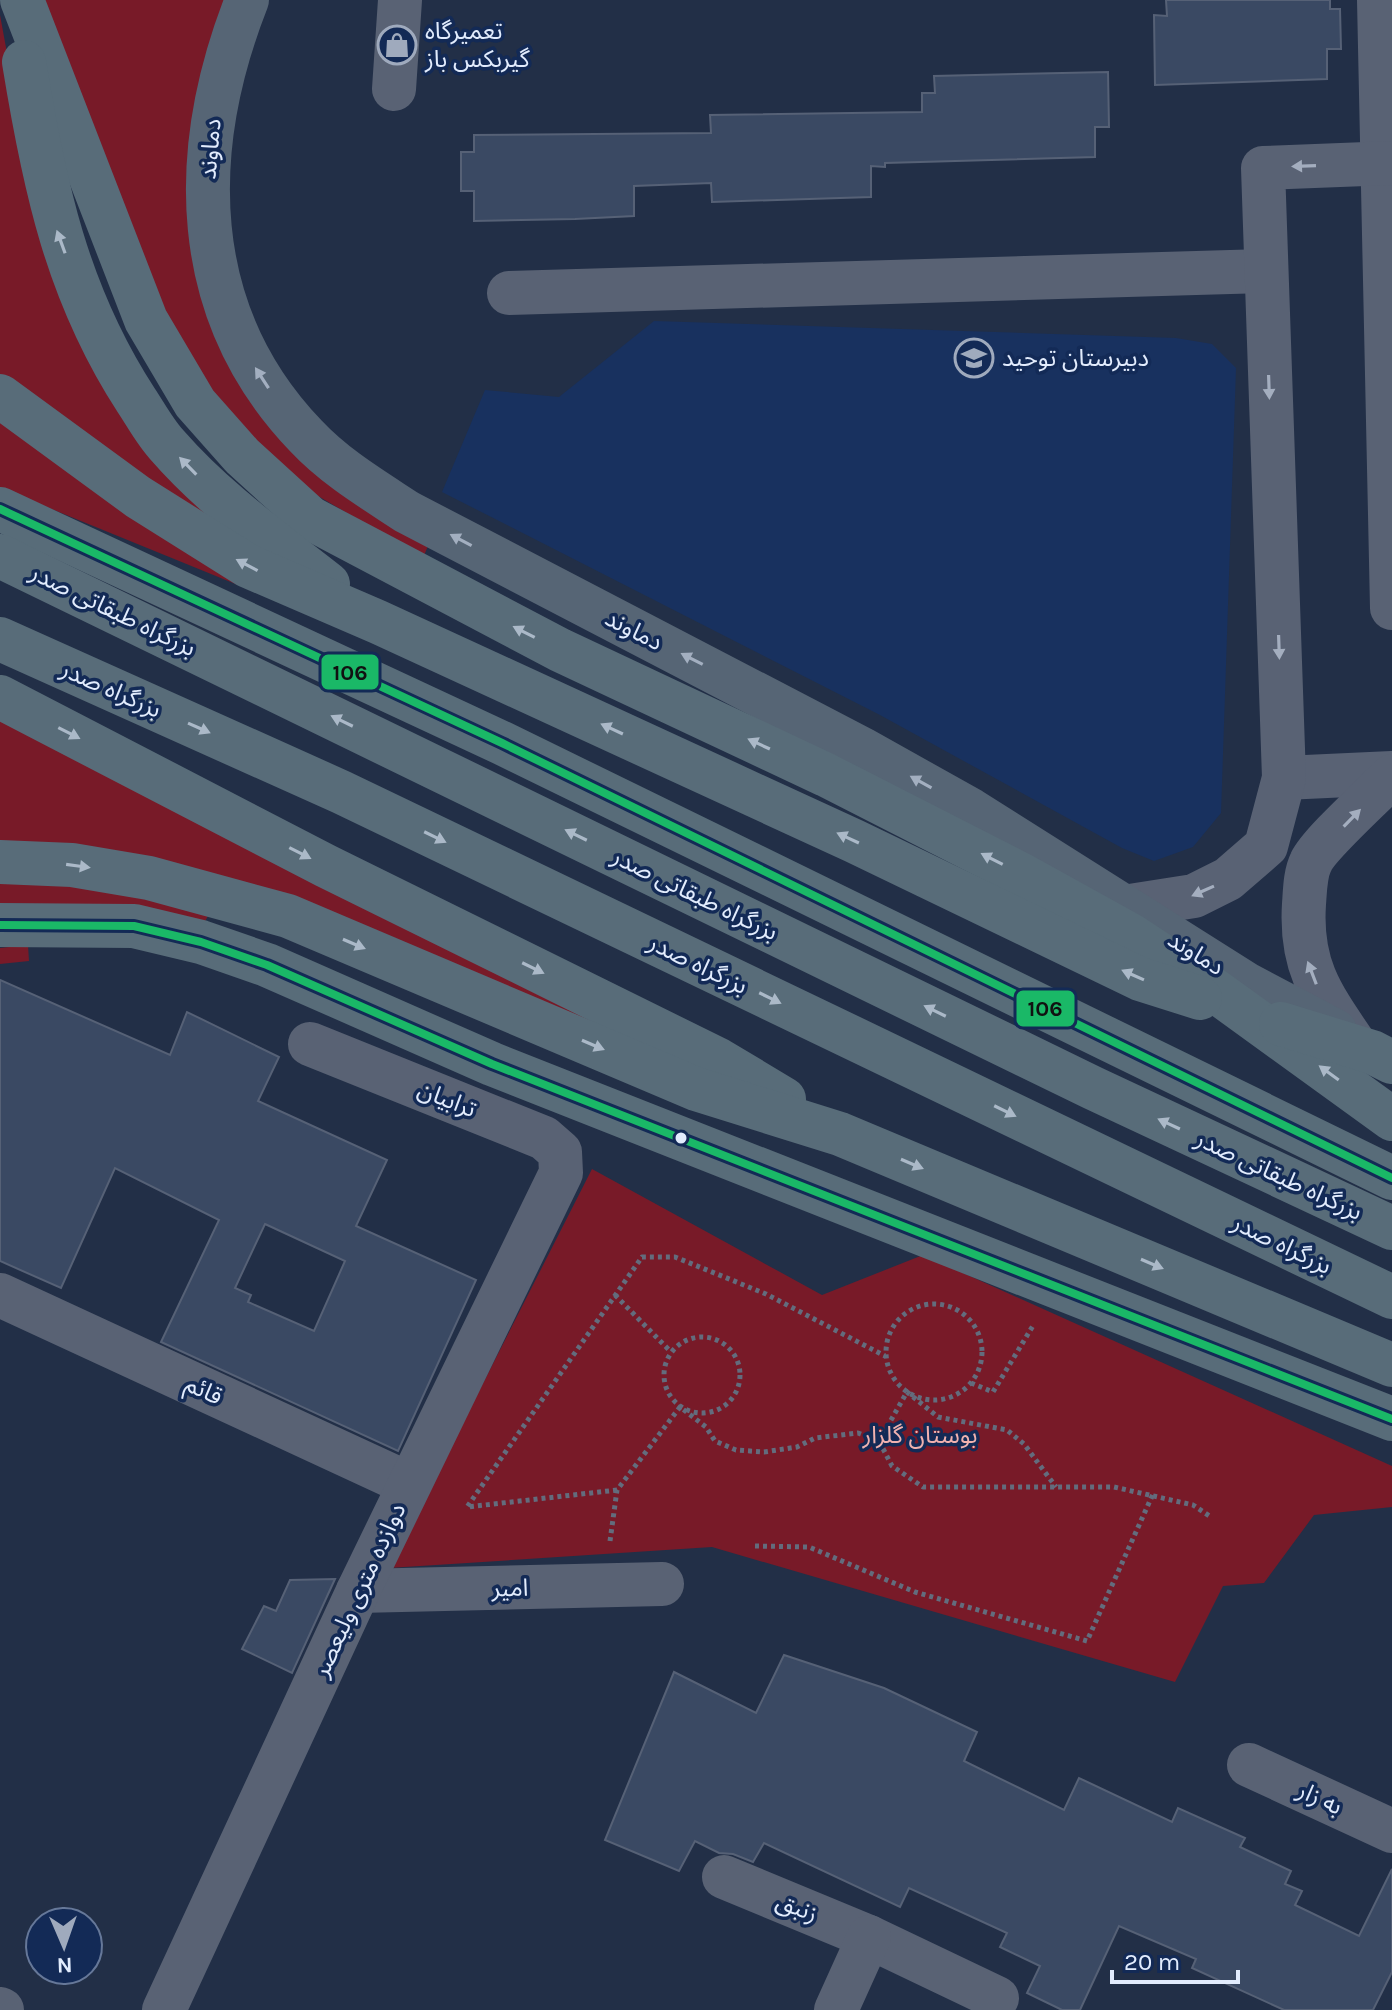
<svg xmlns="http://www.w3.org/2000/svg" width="1392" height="2010" viewBox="0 0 1392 2010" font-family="Karla,'Noto Sans Arabic',sans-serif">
	<rect width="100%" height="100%" fill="#222f47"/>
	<path fill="#18315f" d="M654,321l522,17 36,6 24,24 -15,445 -28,34 -39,14 -32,-13 -242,-133 -438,-223 43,-102 74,7z"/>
	<g fill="#781a28">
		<path d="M45,0h186l-19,307 218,234 -7,17 -110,-65 -29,-20 -109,-125z"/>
		<path d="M0,15l33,179 187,330 -75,-39 -145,-111z"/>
		<path d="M0,415l238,170 -238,-97z"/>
		<path d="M0,719l637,324 -637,-199z"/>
		<path d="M0,873l214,32 -11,20c-68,-13 -133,-23 -203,-21z"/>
		<path d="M28,945l1,16 -29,3v-16z"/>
		<path d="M592,1169l230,126 101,-40 469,211v41l-78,8 -50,68 -41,3 -48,96 -463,-135 -323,21z"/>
	</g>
	<g fill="#3a4963" stroke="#566176" stroke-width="2" fill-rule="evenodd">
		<path d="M1166,0h164v9h10l1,40h-14v30l-172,6 -1,-70 13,1z"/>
		<path d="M1108,72l1,55h-14v30l-210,6v4l-14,-1v31l-159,5 -1,-19 -77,3v30l-59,3 -101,2v-30h-13v-39h13v-17l237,-2 -1,-18 212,-3v-19h13l-1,-17z"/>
		<path d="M0,980l170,75 17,-43 92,45 -21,44 129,59 -31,66 120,54 -78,171 -237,-109 58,-122 -104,-52 -54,120 -61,-27zM265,1224l80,37 -31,70 -66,-29 3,-7 -16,-7z"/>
		<path d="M335,1579l-43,94 -50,-24 22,-43 12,5 14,-31z"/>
		<path d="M784,1655l100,33 93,44 -13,29 100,49 15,-32 93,44 6,-14 67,30 -5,9 51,24 -6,13 17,7 -7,14 64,31 33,-67v103l-19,38h-89l-92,-42 4,-9 -77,-33 -39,84h-18l-35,-17 13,-27 -40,-19 7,-14 -98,-45 -9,19 -136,-64 -11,19 -20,-8 -14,-1 -24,-12 -16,30 -74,-31 69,-168 82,41z"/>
	</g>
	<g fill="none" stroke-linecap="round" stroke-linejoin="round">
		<g stroke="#636c7d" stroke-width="5" stroke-dasharray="4 4" stroke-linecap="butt">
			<path d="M615,1295l56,57"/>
			<circle cx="934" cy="1352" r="48"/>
			<circle cx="702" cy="1375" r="38"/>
			<path d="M971,1383l22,9 41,-68"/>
			<path d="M879,1441l28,-49 31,25 69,13 17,14 32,43"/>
			<path d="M617,1490l-150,17 175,-250h33l91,37 119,62"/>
			<path d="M610,1541l7,-51 63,-83 26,20 9,14 21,9 28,2 33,-5 18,-9 43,-5 21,8 13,25 31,21h191l79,18 18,12"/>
			<path d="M755,1546l54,1 106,45 172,49 66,-147"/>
		</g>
		<g stroke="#596274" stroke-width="44">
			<path d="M1379,0l13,608"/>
			<path d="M394,89l6,-89"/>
			<path d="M509,293l756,-22"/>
			<path d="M1284,778l108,-5"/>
			<path d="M1098,911l96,-15 34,-17 38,-33 18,-68 -21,-610 129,-5"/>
			<path d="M1352,1040c-32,-47 -52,-76 -48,-136 1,-13 1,-30 7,-42 8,-18 64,-68 81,-86"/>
			<path d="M0,1295l409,189"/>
			<path d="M358,1591l304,-7"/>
			<path d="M1249,1765l143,66"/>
			<path d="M724,1877l145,60 128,61"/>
			<path d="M0,2009l2,1"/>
			<path d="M164,2010l194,-419 203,-418 -1,-21 -16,-14 -234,-94"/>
			<path d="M836,2010l33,-73"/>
		</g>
		<path stroke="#566575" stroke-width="44" d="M247,0c-59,150 -60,312 59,436 29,31 66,53 101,76l455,237 109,61 277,175 87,46"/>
		<g stroke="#586c79" stroke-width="44">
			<path d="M22,0l124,320 49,83 47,53 68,62 250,132 266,125 194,99 112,62 82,54 178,129"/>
			<path d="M24,62c20,123 43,232 112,338 10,15 19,32 31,45 47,54 105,95 161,139"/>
			<path d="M0,396l138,101 110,69 130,56 476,219 286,138 60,19"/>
			<path d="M0,509l502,234 890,435"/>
			<path d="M0,556l1093,532 299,140"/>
			<path d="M0,639l341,153 1051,505"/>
			<path d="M0,697l326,169 393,194 65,39"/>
			<path d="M0,862l72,3 77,13 139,38 408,173 144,45 552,231"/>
			<path d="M0,925l134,1 67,16 66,23 225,99 900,355"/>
			<path d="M1281,1024l91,28 20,10"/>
		</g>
		<g stroke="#132a56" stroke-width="14">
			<g id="bus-1">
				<path d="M0,509l502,234 890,435"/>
				<path d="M0,925l134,1 67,16 66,23 225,99 900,355"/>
			</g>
		</g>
		<use href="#bus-1" stroke="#1ab867" stroke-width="8"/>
	</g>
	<defs><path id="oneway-solid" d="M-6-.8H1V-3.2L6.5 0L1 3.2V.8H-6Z" transform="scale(2)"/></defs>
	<g fill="#a4aebf">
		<use href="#oneway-solid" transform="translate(1304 166) rotate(178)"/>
		<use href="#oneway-solid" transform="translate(1269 387) rotate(88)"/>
		<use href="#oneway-solid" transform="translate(1279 647) rotate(88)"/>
		<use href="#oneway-solid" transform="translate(1352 818) rotate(-46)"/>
		<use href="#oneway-solid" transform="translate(1203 891) rotate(156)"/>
		<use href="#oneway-solid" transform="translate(1312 973) rotate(-111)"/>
	</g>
	<g fill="#abb9c8">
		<use href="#oneway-solid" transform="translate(61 242) rotate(-110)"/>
		<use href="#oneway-solid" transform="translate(188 466) rotate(-134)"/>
		<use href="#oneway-solid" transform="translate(247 565) rotate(-152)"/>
		<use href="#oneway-solid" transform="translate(524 632) rotate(-153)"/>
		<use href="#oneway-solid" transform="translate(342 721) rotate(-154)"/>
		<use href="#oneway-solid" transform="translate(199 728) rotate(24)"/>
		<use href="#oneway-solid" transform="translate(612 729) rotate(-155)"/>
		<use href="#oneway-solid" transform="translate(69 733) rotate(27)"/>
		<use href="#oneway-solid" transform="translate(759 744) rotate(-155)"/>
		<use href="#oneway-solid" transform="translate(576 835) rotate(-154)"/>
		<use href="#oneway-solid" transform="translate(435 837) rotate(26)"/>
		<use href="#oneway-solid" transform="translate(848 838) rotate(-155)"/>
		<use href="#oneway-solid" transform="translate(300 853) rotate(27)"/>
		<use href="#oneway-solid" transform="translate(992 859) rotate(-153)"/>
		<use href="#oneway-solid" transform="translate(78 866) rotate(8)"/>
		<use href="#oneway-solid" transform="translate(354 944) rotate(23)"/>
		<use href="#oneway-solid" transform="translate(533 968) rotate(26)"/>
		<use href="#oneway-solid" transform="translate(1133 975) rotate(-156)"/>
		<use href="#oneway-solid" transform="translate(770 998) rotate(26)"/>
		<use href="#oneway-solid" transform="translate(935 1011) rotate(-154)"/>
		<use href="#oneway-solid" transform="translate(593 1045) rotate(23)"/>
		<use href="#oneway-solid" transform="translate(1329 1073) rotate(-144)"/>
		<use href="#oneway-solid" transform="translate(1005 1111) rotate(26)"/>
		<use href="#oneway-solid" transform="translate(1169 1124) rotate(-155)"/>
		<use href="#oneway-solid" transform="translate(912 1164) rotate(23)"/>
		<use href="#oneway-solid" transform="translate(1152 1264) rotate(23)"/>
	</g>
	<g fill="#a3afc0">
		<use href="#oneway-solid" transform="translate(262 378) rotate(-123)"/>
		<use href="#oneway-solid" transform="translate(461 540) rotate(-152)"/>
		<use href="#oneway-solid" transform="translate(692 659) rotate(-153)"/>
		<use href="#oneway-solid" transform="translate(921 782) rotate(-151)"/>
	</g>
	<defs>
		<g id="shop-ring" transform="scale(2)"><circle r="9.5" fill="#132a56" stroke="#9faabd" stroke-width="1.5"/><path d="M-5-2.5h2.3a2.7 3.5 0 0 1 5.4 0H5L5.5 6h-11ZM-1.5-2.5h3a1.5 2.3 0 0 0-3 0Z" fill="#9faabd"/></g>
		<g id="school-ring" transform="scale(2)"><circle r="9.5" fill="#132a56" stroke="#9faabd" stroke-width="1.5"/><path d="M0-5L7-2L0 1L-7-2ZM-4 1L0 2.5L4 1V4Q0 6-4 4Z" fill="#9faabd"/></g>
	</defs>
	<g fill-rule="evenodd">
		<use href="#shop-ring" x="397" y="45"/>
		<use href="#school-ring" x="974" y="358"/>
	</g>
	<circle fill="#e2ecfd" stroke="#132a56" stroke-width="3" cx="681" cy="1138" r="7"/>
	<g text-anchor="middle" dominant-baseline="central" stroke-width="7" stroke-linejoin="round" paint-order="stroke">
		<g font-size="24" fill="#e2ecfd" stroke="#132a56" text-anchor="start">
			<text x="425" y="31">تعمیرگاه<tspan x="425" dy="28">گیربکس باز</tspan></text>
			<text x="1002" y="358">دبیرستان توحید</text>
		</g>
		<g font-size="24" fill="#e2ecfd" stroke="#132a56">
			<text transform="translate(210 149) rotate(-85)">دماوند</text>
			<text transform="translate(113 610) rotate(26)">بزرگراه طبقاتی صدر</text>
			<text transform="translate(634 630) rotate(27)">دماوند</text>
			<text transform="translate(111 689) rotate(24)">بزرگراه صدر</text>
			<text transform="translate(695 894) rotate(26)">بزرگراه طبقاتی صدر</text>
			<text transform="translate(1196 953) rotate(32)">دماوند</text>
			<text transform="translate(698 964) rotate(26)">بزرگراه صدر</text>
			<text transform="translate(447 1099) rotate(22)">ترابیان</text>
			<text transform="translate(1279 1175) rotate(25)">بزرگراه طبقاتی صدر</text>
			<text transform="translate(1282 1244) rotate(26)">بزرگراه صدر</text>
			<text transform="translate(204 1390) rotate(25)">قائم</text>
			<text transform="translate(510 1588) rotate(-1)">امیر</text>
			<text transform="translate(359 1590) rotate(-65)">دوازده متری ولیعصر</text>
			<text transform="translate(1320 1798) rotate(25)">به زار</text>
			<text transform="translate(797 1907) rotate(22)">زنبق</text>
		</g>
		<g font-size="24" fill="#f0b2af" stroke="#132a56">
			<text x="920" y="1435">بوستان گلزار</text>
		</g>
	</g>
	<g stroke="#132a56" stroke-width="3">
		<rect x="320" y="653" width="60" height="38" rx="8" fill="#1ab867"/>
		<rect x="1015" y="989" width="61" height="39" rx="8" fill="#1ab867"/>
	</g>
	<g font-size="22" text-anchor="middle" font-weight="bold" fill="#111">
		<text x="350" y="680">106</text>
		<text x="1045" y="1016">106</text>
	</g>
	<g transform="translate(64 1946) rotate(178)"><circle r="38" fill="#132a56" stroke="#667899" stroke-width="2"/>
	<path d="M0-6L14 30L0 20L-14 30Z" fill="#9faabd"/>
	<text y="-12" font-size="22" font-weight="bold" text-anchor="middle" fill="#e2ecfd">N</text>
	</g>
	<path d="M1112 1970v12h126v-12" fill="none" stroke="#e2ecfd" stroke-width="4"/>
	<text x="1124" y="1970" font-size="24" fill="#e2ecfd" stroke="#132a56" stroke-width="6" paint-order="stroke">20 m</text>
</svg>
